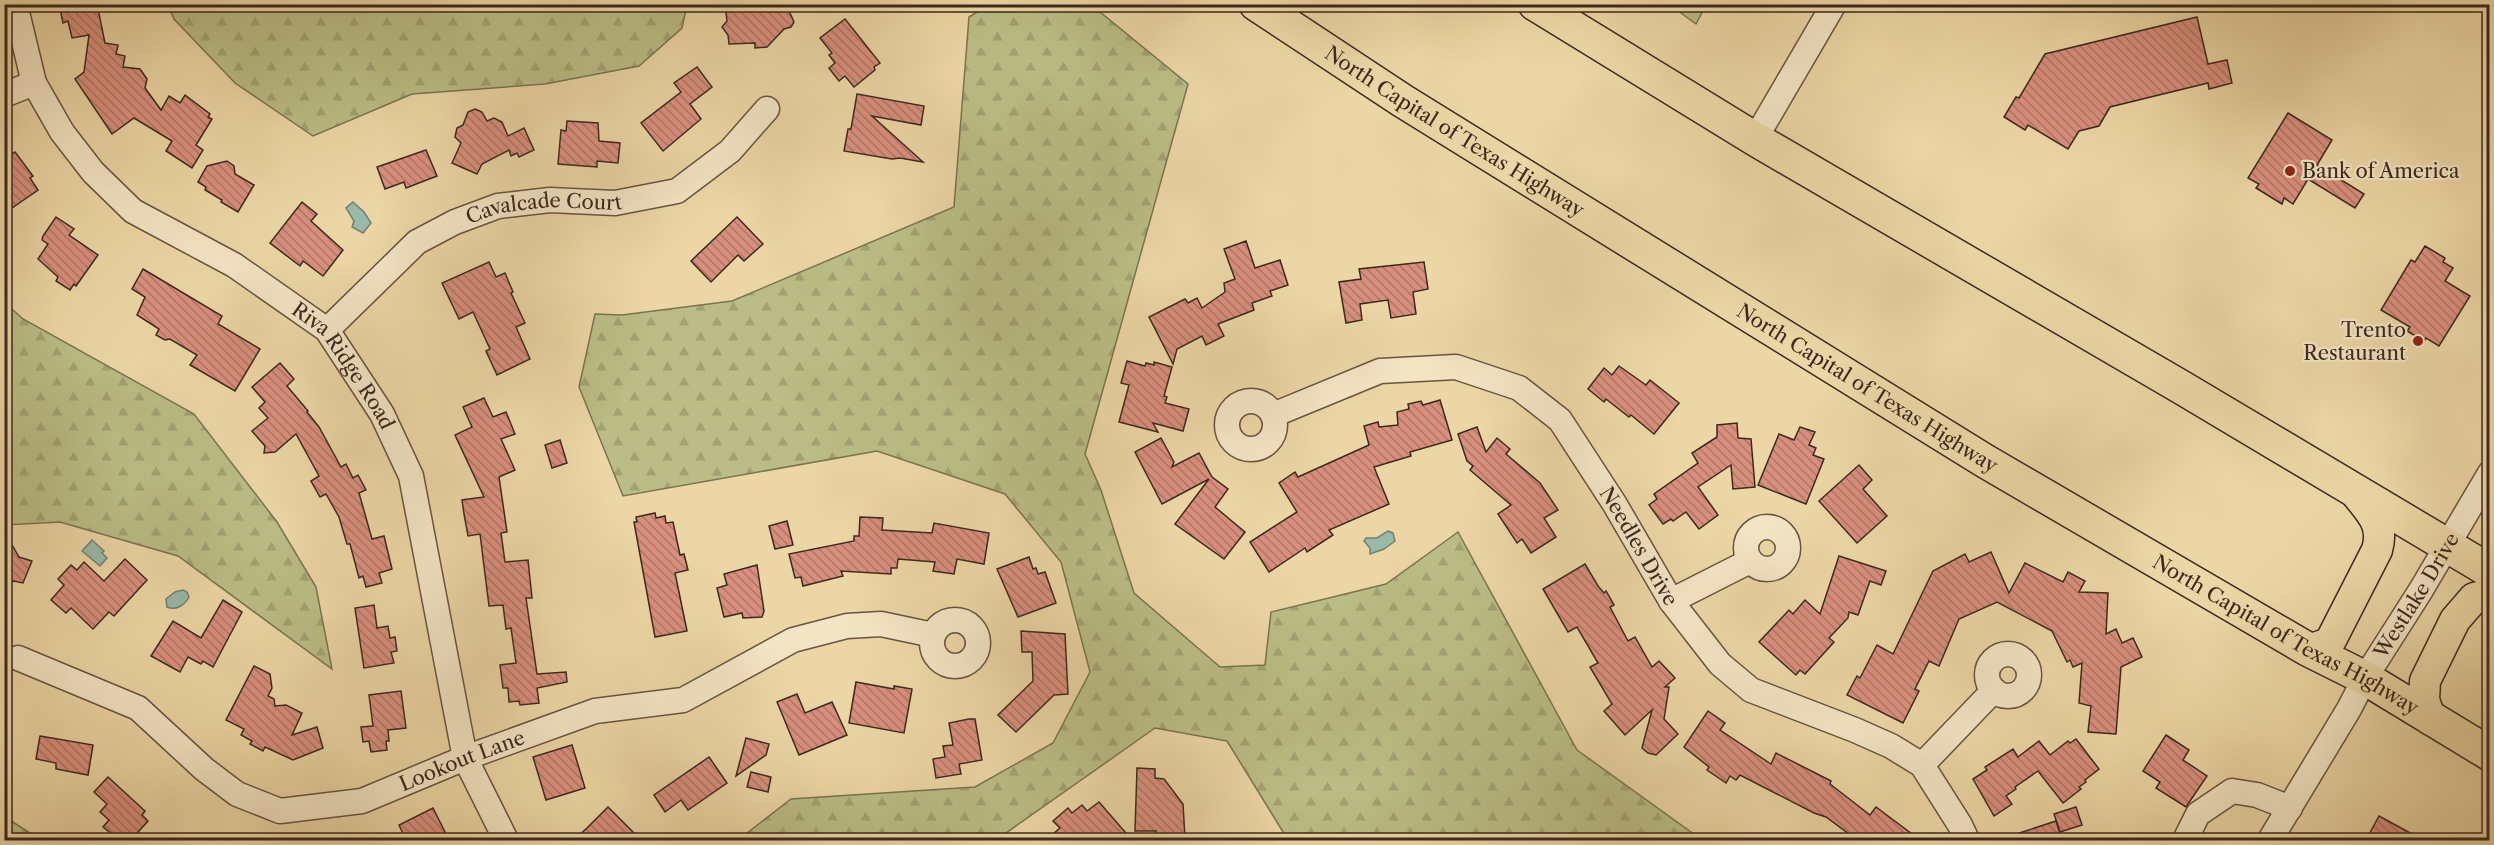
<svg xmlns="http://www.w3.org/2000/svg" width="2494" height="845" viewBox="0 0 2494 845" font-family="'Libre Caslon Text',serif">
	<defs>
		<pattern id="forest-firs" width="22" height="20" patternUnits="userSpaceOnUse" patternTransform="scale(1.5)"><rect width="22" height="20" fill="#babd85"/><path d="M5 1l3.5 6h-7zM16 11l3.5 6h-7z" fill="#a1a272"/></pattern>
		<pattern id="building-back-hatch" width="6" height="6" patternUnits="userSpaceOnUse" patternTransform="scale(1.5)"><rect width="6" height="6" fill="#d98f7d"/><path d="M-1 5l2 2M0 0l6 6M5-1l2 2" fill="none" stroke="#b17566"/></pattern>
	</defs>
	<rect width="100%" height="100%" fill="#ecd6a5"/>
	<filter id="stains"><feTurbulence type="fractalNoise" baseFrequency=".00333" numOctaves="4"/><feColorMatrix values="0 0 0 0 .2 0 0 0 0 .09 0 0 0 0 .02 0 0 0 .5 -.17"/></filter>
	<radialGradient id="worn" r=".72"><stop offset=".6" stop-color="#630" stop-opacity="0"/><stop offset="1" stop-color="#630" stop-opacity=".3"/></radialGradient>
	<g fill="url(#forest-firs)" stroke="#7a7352" stroke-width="1.5">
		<path d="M990,4l51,1 59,7 88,72 -103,370 16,36 33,103 86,74 45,-2 6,-53 115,-28 72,-52 119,218 125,90h-414l-61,-99 -72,-13 -159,112h-258l53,-41 184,-12 78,-44 37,-71 -29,-110 -56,-68 -128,-43 -254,45 -44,-109 16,-73 27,1 110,-14 222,-94 15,-190z"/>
		<path d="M168,5h519l-5,23 -43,38 -94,18 -133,10 -99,42 -78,-53 -61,-64z"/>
		<path d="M1670,5h36l-10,19z"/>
		<path d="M4,302l19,17 171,95 83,108 39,65 16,82 -154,-113 -118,-34 -55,3z"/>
		<path d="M4,817h1l36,23h-36z"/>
	</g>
	<g fill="#99b9a9" stroke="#737f72" stroke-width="1.5">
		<path d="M353,202l11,10 7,11 -8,10 -11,-6 2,-6 -8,-13z"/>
		<path d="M1388,531l5,2 2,8 -11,8 -14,5v-6l-6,-7 2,-3h11z"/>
		<path d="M92,540l12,11 -2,2 5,5 -7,8 -18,-15z"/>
		<path d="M183,590l4,2 2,5c-4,8 -13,14 -22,10l-1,-8 9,-7z"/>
	</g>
	<g fill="url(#building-back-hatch)" stroke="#3b291f" stroke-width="1.5">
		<path d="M59,4h38l8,39 13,2 -2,9 9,2 -2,11 17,2 7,10 -2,9 16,22 8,-14 11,7 5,-8 25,19 -2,3 4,2 -16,26 7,5 -11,18 -26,-17 6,-10 -38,-23 -22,16 -37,-55 9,-7 5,-37 -17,3 -4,-17 -5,2z"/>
		<path d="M725,4h61l8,18 -3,5 -7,2 -17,18 -12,1v-5l-26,1 -1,-9 -6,-8 5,-6z"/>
		<path d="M2197,17l11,47 19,-4 5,23 -23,6 -1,-6 -98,24 -11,19 -20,5 -11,18 -40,-24 -3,5 -21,-13 12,-20 3,1 26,-44z"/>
		<path d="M845,19l35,44 -6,4 1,3 -21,17 -9,-11 -6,5 -10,-13 6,-5 -6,-8 3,-2 -12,-15z"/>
		<path d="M697,67l15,20 -22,17 11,15 -38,32 -22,-28 40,-31 -7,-9z"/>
		<path d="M857,94l67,12 -3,19 -49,-9 51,46 -23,-4 -8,1 -48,-8 4,-22h3z"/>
		<path d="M475,109l7,3 5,9 7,-3 8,4 6,14 16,-8 10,22 -15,7 -2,-4 -6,3 -2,-6 -27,14 -5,10 -25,-11 9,-20 -6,-6 2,-9 6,-3 5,-13z"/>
		<path d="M2288,113l44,27 -15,25 47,29 -9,14 -47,-29 -15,25 -9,-6 -2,6 -26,-16 3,-4 -11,-6z"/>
		<path d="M567,121l31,2 1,18 21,2 -2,20 -21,-2v6l-39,-3 3,-34 5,1z"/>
		<path d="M426,150l11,26 -31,12 -2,-6 -19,7 -8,-22z"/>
		<path d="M15,152l18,24 -3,2 8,12 -26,18 -8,-10v-39z"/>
		<path d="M227,161l7,5 1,8 19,11 -16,27 -17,-10 1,-2 -17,-10 1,-3 -8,-5 9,-16z"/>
		<path d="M302,202l15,12 -6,7 32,29 -20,26 -20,-15 -3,5 -30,-23z"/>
		<path d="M56,217l18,12 -5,6 29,20 -22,31 -2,-2 -4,6 -14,-9 2,-4 -20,-18 10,-15 -6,-4 1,-4z"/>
		<path d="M737,217l26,27 -19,17 -6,-6 -27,27 -20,-21z"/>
		<path d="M1246,241l9,27 25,-8 8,25 -18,6 2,5 -20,7 2,7 -36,14 6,12 -18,9 -4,-9 -25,13 -4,15 -24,-47 36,-18 3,4 9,-5 5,10 23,-16 -1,-9 11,-4 -11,-30z"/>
		<path d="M2425,246l20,12 -2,4 10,6 -8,13 25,15 -31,50 -13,-8 -2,3 -17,-10 3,-4 -29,-17 30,-50 4,2z"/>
		<path d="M489,262l7,15 9,-4 8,19 -2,1 14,30 -9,4 14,32 -33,16 -11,-24 4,-2 -17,-37 -14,7 -17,-36z"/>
		<path d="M1424,262l4,27 -15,3 3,22 -25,4 -3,-18 -28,4 2,16 -16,3 -7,-41 22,-3 -2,-10z"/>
		<path d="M143,269l79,47 -4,8 42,25 -25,42 -45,-26 7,-10 -27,-16 -5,1 -9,-5 3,-6 -22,-14 8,-18 -13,-8z"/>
		<path d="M1127,361l18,5 1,-3 8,2v-3l18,5 -8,29 3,1 -2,6 24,6 -6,22 -30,-8 5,9 -39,-10 10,-37 -8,-2z"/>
		<path d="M280,363l14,16 -7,7 21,25 -1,1 12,15 22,40 5,-3 7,14 5,-3 8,15 -7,3 13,46 12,-3 8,33 -13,4 3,10 -16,4 -3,-11 -4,2 -9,-34h-3l-8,-27 -13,-23 -6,3 -9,-16 8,-5 -23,-42 -21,18 -11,1 1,-7 -13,-15 16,-13 -9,-10 6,-6 -13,-15z"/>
		<path d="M1619,366l27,19 4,-5 29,23 -25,31 -23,-19 -2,2 -23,-18 -2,3 -16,-13 16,-21 8,7z"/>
		<path d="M484,398l9,19 13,-5 9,22 -14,5 14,31 -16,7 8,55 -6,1 4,29 23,-2 4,38h-6l11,76 29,-2 1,10 -30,6 2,15 -19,2 -1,-4 -10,1 -1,-14h-5l-3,-23 16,-2 -5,-35 -5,1 -3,-24 -14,1 -9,-72 -12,2 -4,-22 -2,-14 22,-3 -29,-62 17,-8 -9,-20z"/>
		<path d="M1440,400l12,40 -42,12 1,4 -37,11 15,37 -60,26 4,5 -26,17 -2,-4 -36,24 -19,-30 47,-30 -18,-29 16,-11 3,5 71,-32 -5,-19 14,-4 1,5 19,-2 -1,-13 12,-3 -1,-5 13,-3 2,4z"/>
		<path d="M1737,423l1,15 13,1 4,48 -22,2 -2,-24 -33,22 20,28 -19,14 -13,-17 -13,9 -2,-2 -8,5 -14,-19 8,-6 -3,-5 44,-31 -6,-10 25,-16v-12z"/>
		<path d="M1477,427l9,25 11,-14 13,11 -4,5 34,29 18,27 -14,8 12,19 -25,16 -9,-14 -5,4 -19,-29 13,-9 -41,-35 3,-4 -6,-5 -9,-27z"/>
		<path d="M1800,427l15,5 -6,13 7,3 -3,7 11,4 -18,45 -48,-19 21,-51 15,6z"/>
		<path d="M1161,438l13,24 -2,5 27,-14 13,24 16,12 -13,18 30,25 -21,27 -49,-35 34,-45 -47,25 -27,-52z"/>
		<path d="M560,440l7,23 -15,5 -7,-23z"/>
		<path d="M1859,465l13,15 -9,9 24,27 -30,27 -38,-42z"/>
		<path d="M655,513l1,5 9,-2 1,7 7,-1 7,33 4,-1 4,16 -13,3 12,58 -32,6 -21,-115h3l-1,-5z"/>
		<path d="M860,517l23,1 -1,12 50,3 2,-10 55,10 -5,31 -27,-5 -3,15 -21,-3 2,-9 -37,-3 -1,9h-6v6l-50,-3 2,5 -40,10 -2,-9 -6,1 -6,-24 65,-13v-5h5z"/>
		<path d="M787,521l6,24 -18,4 -6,-23z"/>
		<path d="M4,531l15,26 13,4 -9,22 -9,-2 -10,5z"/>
		<path d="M1991,552l18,41 16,-30 38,19 5,-10 17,9 -6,11 29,1 -2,41 10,-5 6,14 11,-5 9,19 -21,10 -5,67 -28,-2 3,-26 -12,-3 3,-40 -9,4 -3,-7 -3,2 -15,-31 -55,-29 -38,17 -20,47 -10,-5 -14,28 4,2 -16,32 -56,-28 10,-19 3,2 17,-33 16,9 40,-83 32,-17 4,8z"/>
		<path d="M1839,556l47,15 -5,14 -11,-4 -12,34 -9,-3 -1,6 -19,20 5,4 -29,32 -5,-4 -4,5 -37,-33 30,-32 4,4 12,-14 15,14z"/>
		<path d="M1029,557l4,12 3,-1 2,6 7,-2 11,31 -38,14 -21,-48z"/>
		<path d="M125,559l22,21 -33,36 -5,-4 -16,17 -22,-21 -5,5 -15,-13 13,-15 -6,-6 13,-14 6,5 7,-8 20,19z"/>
		<path d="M1585,564l13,22 6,7 2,-2 8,14 -4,2 18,34 7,-4 17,30 7,-6 16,17 -10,9h4l-5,32 14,15 -22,21 -8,-2 -6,-5 10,-38 -27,25 -21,-24 8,-7 -22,-37 8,-4 -21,-36 -9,5 -25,-43z"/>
		<path d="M757,565l7,46 -2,6 -19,1 -1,-5 -18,4 -7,-29 10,-3 -3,-11z"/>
		<path d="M223,600l19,12 -29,55 -10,-6 -2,3 -13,-7 -8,15 -29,-16 22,-35 28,17z"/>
		<path d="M374,605l3,23 11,-2 2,12 5,-1 2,14 -6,1 3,11 -30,5 -9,-60z"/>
		<path d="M1021,631l44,3 3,60 -14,1 -38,37 -18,-17 35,-34 -1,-29h-10z"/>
		<path d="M254,666l16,8 2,14 -4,8 6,3 1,7 11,-1 16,8 -10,22 25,-8 6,21 -30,12 -28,-13 -2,4 -13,-7 2,-3 -11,-6 3,-6 -18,-9z"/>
		<path d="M856,682l38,7v-3l18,3 -8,44 -55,-10z"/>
		<path d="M401,691l5,37 -18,2 1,11h-3l1,9 -16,2 -2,-11 -6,1 -2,-15 12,-1 -4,-31z"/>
		<path d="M797,694l8,19 27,-11 15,33 -48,20 -22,-53z"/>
		<path d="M1708,711l17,12 -5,7 51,34 5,-11 55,28 -1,3 40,31 6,-8 44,33h-63l-31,-23 -12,-4 -74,-38 -4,5 -6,-4 -4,7 -19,-13 2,-3 -25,-20z"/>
		<path d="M969,719h6l7,41 -23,4 2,10 -25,4 -3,-19 12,-2 -2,-11 10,-1 -4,-22z"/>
		<path d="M2166,735l23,15 -6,10 24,16 -21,31 -30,-19 4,-6 -17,-11z"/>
		<path d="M40,736l53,9 -5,30 -32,-6v-6l-20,-4z"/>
		<path d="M746,738l23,6 -3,11 -30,21z"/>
		<path d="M2076,739l23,30 -14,11 1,2 -7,5 2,2 -18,14 -25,-32 -23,16 1,2 -10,7 6,8 -18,12 -21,-37 14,-9 -2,-3 28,-18 5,8 21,-16 11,14 18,-14 2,2z"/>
		<path d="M572,745l13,43 -39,12 -13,-43z"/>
		<path d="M709,757l18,26 -39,27 -7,-10 -16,12 -11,-17z"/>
		<path d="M1137,768l18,1v9l9,1 19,25 2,34 -29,-1v-6h-21z"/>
		<path d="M751,772l20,5 -3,15 -21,-5z"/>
		<path d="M108,777l37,34 -3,4 6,6 -17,19h-12l-16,-13 6,-7 -9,-8 7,-8 -13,-12z"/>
		<path d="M1099,802l33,38h-86l14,-12 -7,-7 15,-13 4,5 10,-8 5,6z"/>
		<path d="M608,807l33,33h-67l13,-12z"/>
		<path d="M2076,807l6,18 -22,7 -6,-18z"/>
		<path d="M433,808l16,32h-43l-7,-15z"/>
		<path d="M2379,816l44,24h-57z"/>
		<path d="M2056,821l6,19h-57l-1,-2z"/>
	</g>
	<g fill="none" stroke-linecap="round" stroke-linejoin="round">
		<g stroke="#675440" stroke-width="27">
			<g id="minor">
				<path id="s1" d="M15,4l19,79 28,49 31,40 40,39 101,54 93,65 55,84 29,62 54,282 41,82"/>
				<path d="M4,95l30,-12"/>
				<path d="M1755,139l79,-135"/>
				<path id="s2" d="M327,330l90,-88 38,-20 43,-16 52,-6 65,3 62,-12 53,-40 37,-42"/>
				<circle cx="1251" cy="425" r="24"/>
				<path id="s3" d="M1273,415l107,-44 76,-4 63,21 41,32 54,83 57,98 49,63 31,26 104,40 36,16 31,19 38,60 7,15"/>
				<circle cx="1767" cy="548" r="21"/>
				<path d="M1671,601l79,-40"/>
				<circle cx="955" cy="643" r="23"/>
				<circle cx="2008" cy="675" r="21"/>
				<path id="s4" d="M18,658l120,50 66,61 33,25 43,17 82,-10 103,-43 130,-47 88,-11 110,-60 54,-14 34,-2 52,11"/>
				<path d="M1922,765l72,-75"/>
				<path d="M2185,840l13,-26 34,-23 25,4 33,13"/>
				<path id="s5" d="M2270,840l79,-131 16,-31 56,-88 69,-117"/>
			</g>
		</g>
		<g stroke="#3b291f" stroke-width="33">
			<g id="major">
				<path d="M2309,650l20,-7 3,-5 45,-88c8,-27 -8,-39 -24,-60"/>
				<path d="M2431,720l-7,-20 1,-19 30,-61 19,-22 16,-4"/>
			</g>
		</g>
		<g stroke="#3b291f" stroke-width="36">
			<g id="highway">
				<path id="s6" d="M1256,4l147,97 582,360 324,189 56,28 125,76"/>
				<path d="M1535,4l220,135 426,248 309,184"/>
			</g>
		</g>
		<use href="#minor" stroke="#f3e4c4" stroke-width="24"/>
		<use href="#major" stroke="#ecd6a5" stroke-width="30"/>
		<use href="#highway" stroke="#ecd6a5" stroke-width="33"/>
	</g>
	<g fill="#8f2418" stroke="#f3e4c4" stroke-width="2">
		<circle cx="2290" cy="171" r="6"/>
		<circle cx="2418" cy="341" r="6"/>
	</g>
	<g text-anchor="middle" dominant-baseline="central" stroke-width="4.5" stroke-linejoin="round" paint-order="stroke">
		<g font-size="20" fill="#3b291f" stroke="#f3e4c4">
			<text stroke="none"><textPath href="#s6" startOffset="236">North Capital of Texas Highway</textPath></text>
			<text stroke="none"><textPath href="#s2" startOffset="260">Cavalcade Court</textPath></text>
			<text stroke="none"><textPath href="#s1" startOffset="510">Riva Ridge Road</textPath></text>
			<text stroke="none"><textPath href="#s6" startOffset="722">North Capital of Texas Highway</textPath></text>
			<text stroke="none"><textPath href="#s3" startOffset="459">Needles Drive</textPath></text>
			<text stroke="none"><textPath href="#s5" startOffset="285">Westlake Drive</textPath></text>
			<text stroke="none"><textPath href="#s6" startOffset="1208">North Capital of Texas Highway</textPath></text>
			<text stroke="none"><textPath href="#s4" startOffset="498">Lookout Lane</textPath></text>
		</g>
		<g font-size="20" fill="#3b291f" stroke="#f3e4c4" text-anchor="start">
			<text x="2302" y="171">Bank of America</text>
			<text x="2406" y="330" text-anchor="end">Trento<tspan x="2406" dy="23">Restaurant</tspan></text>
		</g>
	</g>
	<rect width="2494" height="845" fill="none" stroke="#ecd6a5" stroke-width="24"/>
	<rect x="6" y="6" width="2482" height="833" fill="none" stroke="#3b291f" stroke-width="3"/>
	<rect x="12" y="12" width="2470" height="821" fill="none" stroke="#3b291f" stroke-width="1.5"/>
	<rect width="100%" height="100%" filter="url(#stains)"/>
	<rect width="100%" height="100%" fill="url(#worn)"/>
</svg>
